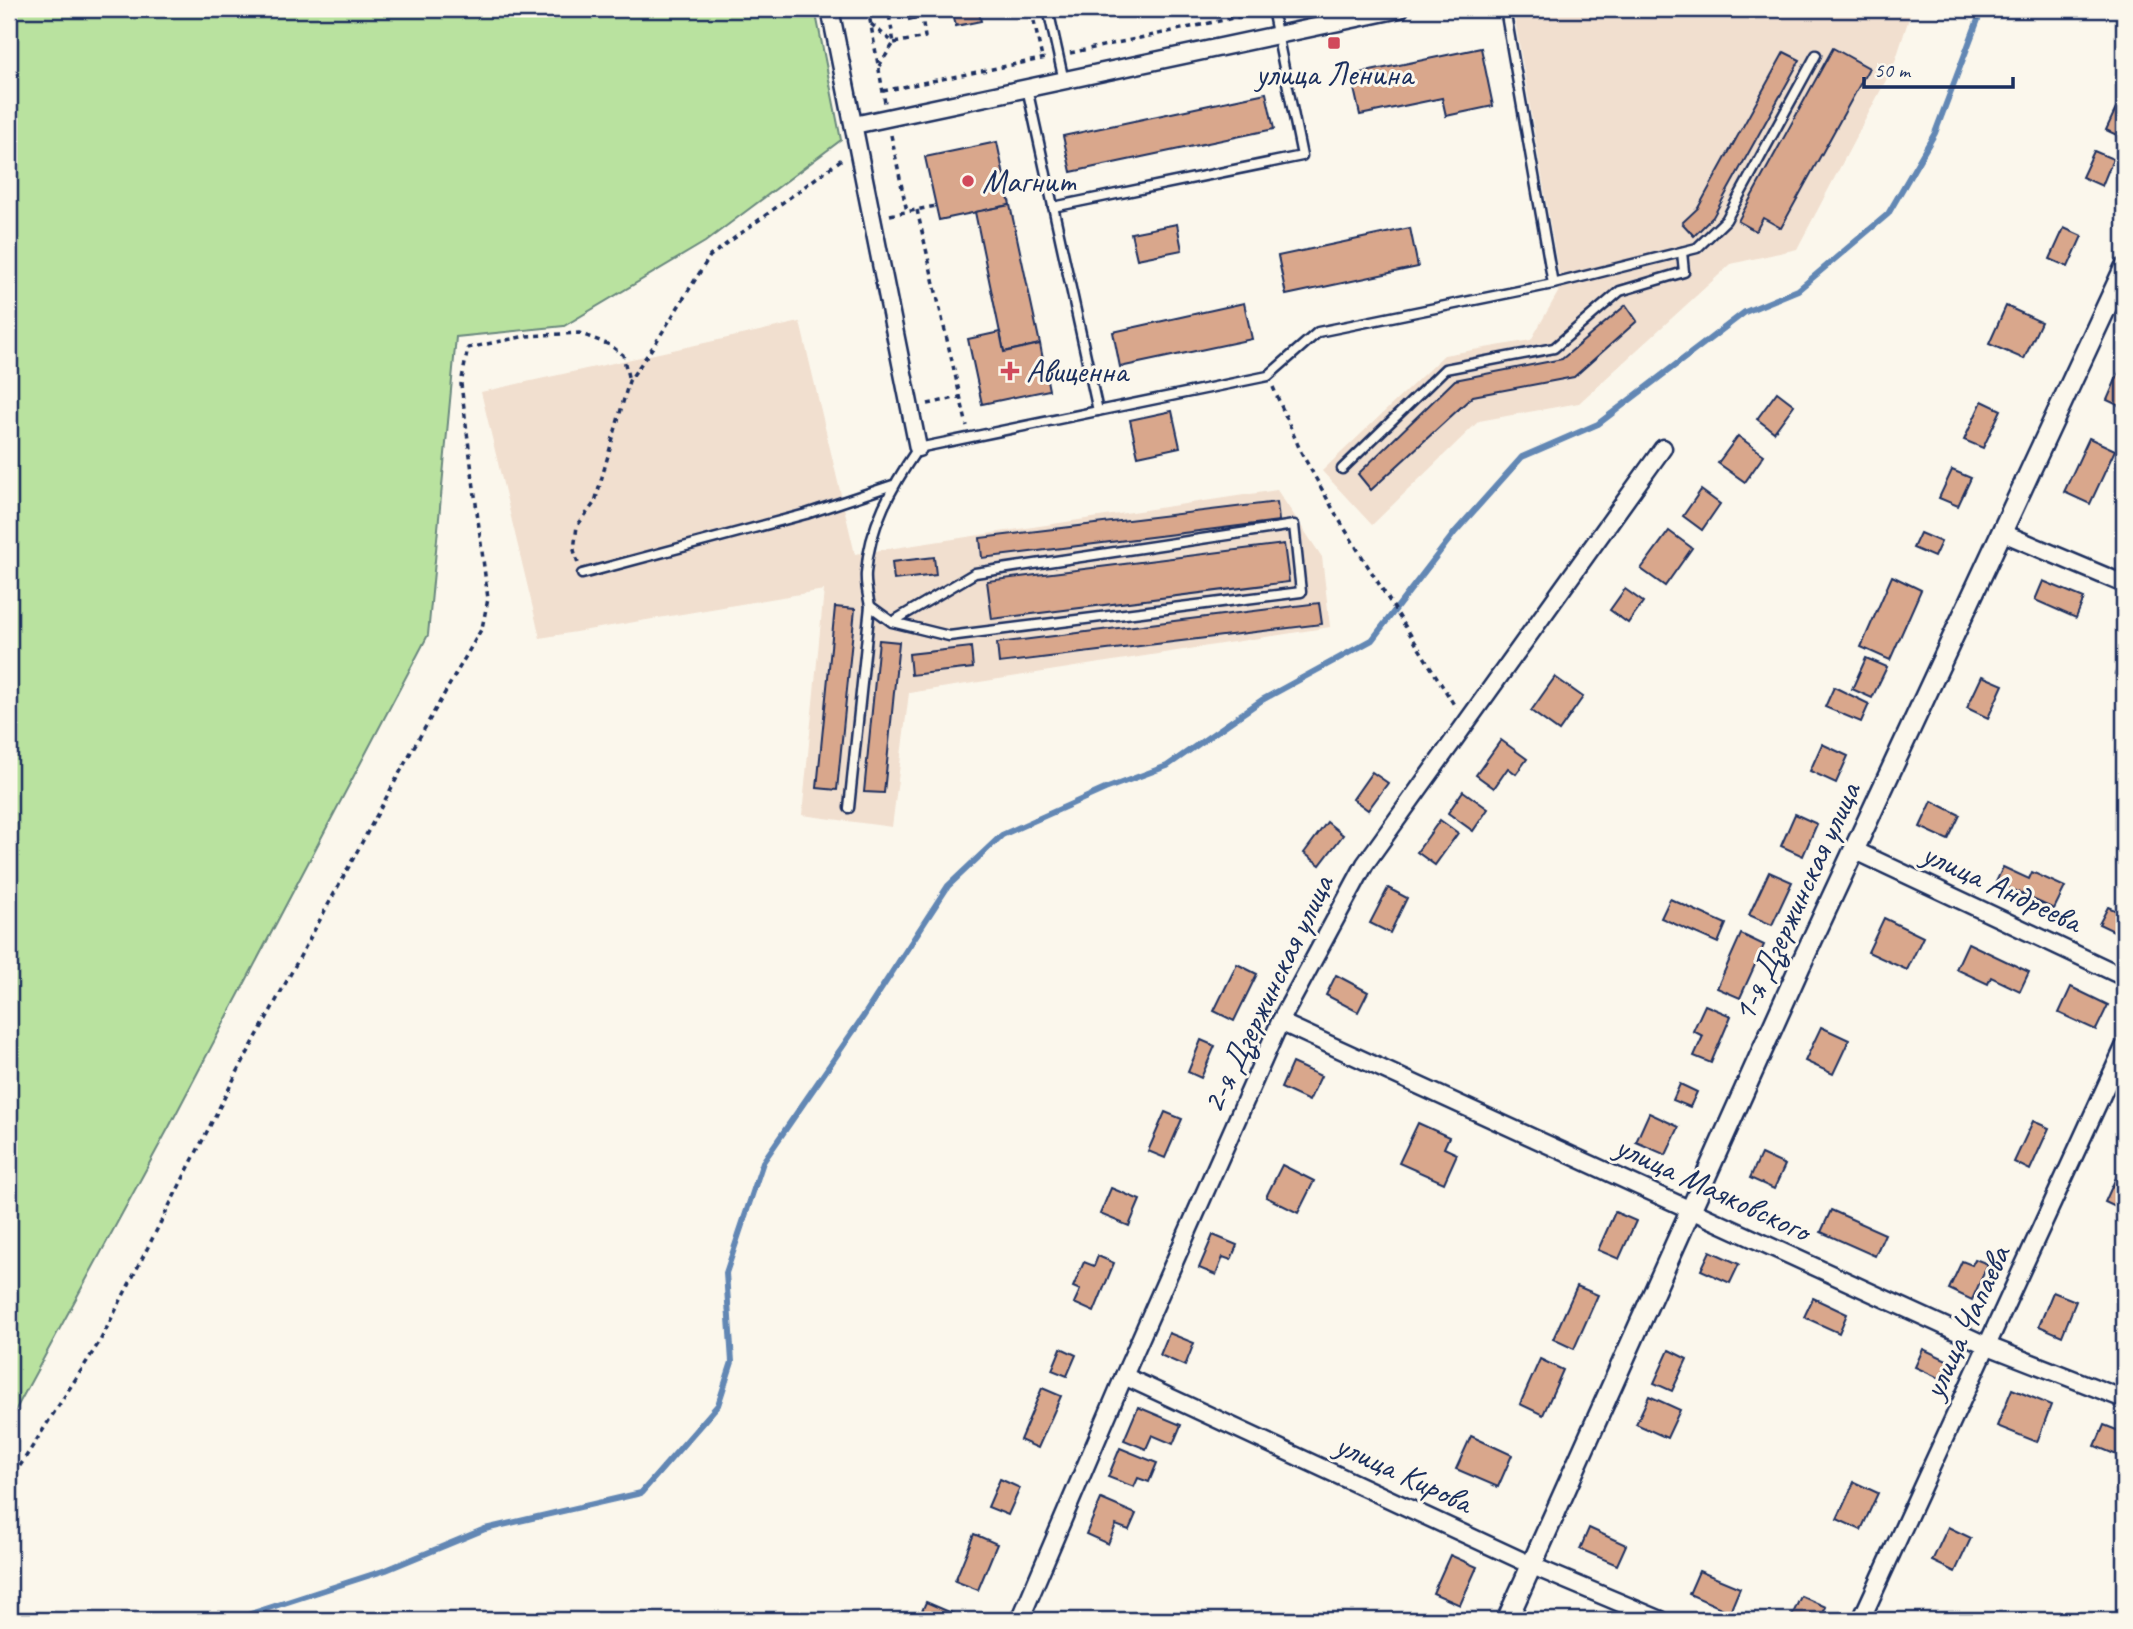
<svg xmlns="http://www.w3.org/2000/svg" width="2133" height="1629" viewBox="0 0 2133 1629" font-family="Caveat,sans-serif">
	<rect width="100%" height="100%" fill="#fbf7ec"/>
	<filter id="ink" filterUnits="userSpaceOnUse"><feTurbulence type="fractalNoise" baseFrequency=".0143" numOctaves="2"/><feDisplacementMap in="SourceGraphic" scale="14" xChannelSelector="R" yChannelSelector="G"/><feConvolveMatrix kernelMatrix="1 2 1 2 8 2 1 2 1" color-interpolation-filters="sRGB"/></filter>
	<g filter="url(#ink)">
		<g fill="#f1dfcf">
			<path d="M1513,9h399l-18,56 -97,184 -66,15 -152,139 -100,18 -107,104 -50,-54 122,-116 87,-15 30,-53z"/>
			<path d="M800,322l55,232 422,-64 45,67 8,70 -421,66 -17,134 -90,-12 22,-225 -284,48 -59,-246z"/>
		</g>
		<path fill="#b9e29f" stroke="#6a887e" stroke-width="2" d="M9,9h806l26,131 -136,102 -141,84 -108,11 -28,298 -259,492 -160,295z"/>
		<g fill="none" stroke-linecap="round" stroke-linejoin="round">
			<path stroke="#6287b4" stroke-width="6" d="M232,1620l154,-50 99,-41 156,-36 77,-88 14,-43 -6,-89 37,-111 100,-145 85,-131 54,-51 103,-46 62,-23 95,-66 110,-60 83,-108 67,-75 76,-33 147,-112 53,-22 90,-76 47,-81 47,-124"/>
		</g>
		<g fill="#d9a78c" stroke="#1b2f5e" stroke-width="2">
			<path d="M907,9h90l-18,4 2,8 -25,5 -4,-16 -43,10z"/>
			<path d="M1481,48l12,58 -47,10 -4,-18 -82,17 -9,-40z"/>
			<path d="M1833,48l36,20 -88,160 -18,-10 -7,13 -18,-10z"/>
			<path d="M1784,52l16,8 -87,157 -19,19 -12,-13 16,-15z"/>
			<path d="M1266,93l8,36 -203,43 -8,-36z"/>
			<path d="M2119,102l5,2 -1,34 -17,-8z"/>
			<path d="M997,142l13,63 -71,15 -14,-63z"/>
			<path d="M2094,151l19,8 -11,27 -20,-9z"/>
			<path d="M1010,205l30,139 -36,8 -29,-140z"/>
			<path d="M1177,224l5,26 -45,9 -6,-26z"/>
			<path d="M1410,228l8,39 -132,28 -8,-39z"/>
			<path d="M2064,228l18,8 -14,31 -18,-8z"/>
			<path d="M1244,303l8,36 -132,28 -7,-35z"/>
			<path d="M1626,305l11,16 -63,56 -101,19 -102,94 -13,-16 97,-94 107,-21z"/>
			<path d="M2006,306l35,16 -17,37 -35,-15z"/>
			<path d="M1000,332l4,20 36,-8 9,46 -67,14 -14,-65z"/>
			<path d="M2124,361v47l-17,-8z"/>
			<path d="M1777,392l17,13 -20,27 -17,-13z"/>
			<path d="M1982,401l19,9 -18,38 -19,-8z"/>
			<path d="M1172,411l8,36 -42,9 -8,-36z"/>
			<path d="M1738,436l26,19 -19,27 -27,-19z"/>
			<path d="M2089,438l26,12 -25,54 -26,-12z"/>
			<path d="M1952,470l19,8 -13,28 -19,-8z"/>
			<path d="M1701,490l19,14 -18,26 -19,-14z"/>
			<path d="M1277,502l2,19 -297,37 -2,-20z"/>
			<path d="M1669,531l23,17 -27,38 -24,-17z"/>
			<path d="M1920,533l21,9 -7,15 -21,-9z"/>
			<path d="M1284,544l5,38 -297,37 -5,-38z"/>
			<path d="M934,557l2,18 -42,5 -2,-18z"/>
			<path d="M1892,576l29,14 -31,70 -29,-13z"/>
			<path d="M2043,581l41,17 -8,20 -41,-18z"/>
			<path d="M1625,589l18,13 -15,21 -18,-13z"/>
			<path d="M1319,603l3,21 -323,39 -2,-20z"/>
			<path d="M835,607l20,2 -18,181 -20,-2z"/>
			<path d="M879,640l20,2 -15,151 -20,-1z"/>
			<path d="M971,647l2,21 -62,7 -2,-21z"/>
			<path d="M2124,653v25l-9,-4z"/>
			<path d="M1866,658l21,9 -15,31 -20,-9z"/>
			<path d="M1982,676l21,9 -15,33 -21,-10z"/>
			<path d="M1555,677l28,20 -24,34 -28,-20z"/>
			<path d="M1834,687l35,17 -8,18 -36,-15z"/>
			<path d="M1501,740l26,19 -11,15 -8,-6 -14,20 -18,-13z"/>
			<path d="M1822,744l26,12 -12,27 -26,-12z"/>
			<path d="M1372,772l16,11 -20,27 -15,-11z"/>
			<path d="M1463,791l25,18 -15,22 -25,-18z"/>
			<path d="M1932,801l28,14 -12,25 -28,-13z"/>
			<path d="M1795,814l22,10 -14,32 -22,-10z"/>
			<path d="M1440,820l18,13 -23,32 -18,-13z"/>
			<path d="M1327,822l16,13 -23,30 -16,-12z"/>
			<path d="M2003,867l26,12 3,-7 33,15 -11,22 -58,-27z"/>
			<path d="M1769,872l23,10 -20,43 -23,-10z"/>
			<path d="M1388,888l19,10 -17,35 -20,-10z"/>
			<path d="M1670,899l56,25 -8,19 -57,-25z"/>
			<path d="M2108,907l16,7v22l-25,-12z"/>
			<path d="M1884,918l39,19 -16,33 -39,-18z"/>
			<path d="M1741,934l23,11 -24,53 -23,-10z"/>
			<path d="M1968,943l61,29 -9,19 -29,-14 -3,7 -32,-15z"/>
			<path d="M1237,964l20,10 -23,47 -20,-10z"/>
			<path d="M1336,975l32,17 -10,20 -32,-17z"/>
			<path d="M2071,987l37,18 -12,25 -37,-17z"/>
			<path d="M1705,1005l26,11 -20,47 -17,-7 9,-20 -10,-5z"/>
			<path d="M1821,1027l28,13 -16,34 -28,-13z"/>
			<path d="M1201,1040l14,6 -14,32 -13,-6z"/>
			<path d="M1292,1063l29,13 -12,25 -28,-13z"/>
			<path d="M1680,1084l17,8 -7,15 -17,-7z"/>
			<path d="M1165,1112l17,7 -17,39 -17,-7z"/>
			<path d="M1649,1113l30,14 -13,28 -30,-13z"/>
			<path d="M2033,1121l16,7 -19,42 -16,-8z"/>
			<path d="M1418,1123l31,14 -5,11 13,6 -13,29 -45,-20z"/>
			<path d="M1761,1154l24,11 -11,24 -24,-11z"/>
			<path d="M1282,1165l32,16 -16,32 -32,-16z"/>
			<path d="M2119,1171l5,2v38l-19,-9z"/>
			<path d="M1111,1188l29,12 -11,26 -29,-12z"/>
			<path d="M1831,1210l54,24 -10,22 -54,-24z"/>
			<path d="M1615,1212l21,9 -17,38 -21,-9z"/>
			<path d="M1213,1235l24,10 -6,15 -8,-3 -7,18 -17,-7z"/>
			<path d="M1710,1251l29,13 -9,19 -29,-13z"/>
			<path d="M1098,1256l16,7 -20,49 -20,-9 6,-13 -7,-3 11,-25 10,4z"/>
			<path d="M1975,1259l13,5 -16,36 -23,-11 13,-28 10,4z"/>
			<path d="M1577,1286l21,9 -24,54 -21,-10z"/>
			<path d="M2053,1292l23,9 -14,35 -23,-10z"/>
			<path d="M1813,1298l34,16 -8,19 -35,-16z"/>
			<path d="M1169,1333l25,10 -9,23 -25,-11z"/>
			<path d="M1061,1348l15,7 -9,21 -15,-6z"/>
			<path d="M1923,1349l26,12 -8,18 -26,-12z"/>
			<path d="M1669,1350l18,9 -15,32 -18,-8z"/>
			<path d="M1540,1359l23,11 -20,45 -23,-11z"/>
			<path d="M1042,1388l19,8 -23,52 -18,-8z"/>
			<path d="M2012,1389l39,16 -14,37 -40,-16z"/>
			<path d="M1649,1396l31,14 -13,28 -31,-14z"/>
			<path d="M1138,1407l43,18 -8,19 -21,-9 -6,14 -22,-9z"/>
			<path d="M2104,1425l20,8v25l-29,-12z"/>
			<path d="M1471,1436l41,19 -14,32 -42,-18z"/>
			<path d="M1120,1448l37,15 -8,19 -11,-4 -4,9 -26,-10z"/>
			<path d="M1000,1479l20,9 -12,27 -20,-8z"/>
			<path d="M1854,1482l24,11 -17,37 -24,-11z"/>
			<path d="M1101,1499l35,15 -7,16 -13,-5 -8,19 -22,-10z"/>
			<path d="M1948,1527l23,11 -16,34 -23,-11z"/>
			<path d="M1589,1528l37,17 -9,20 -37,-16z"/>
			<path d="M974,1534l23,10 -19,46 -23,-9z"/>
			<path d="M1450,1555l27,12 -17,38 -27,-12z"/>
			<path d="M1699,1571l41,17 -10,24 -41,-18z"/>
			<path d="M1801,1596l25,11 -6,13h-30z"/>
			<path d="M926,1602l42,18h-50z"/>
			<path d="M1425,1613l17,7h-20z"/>
		</g>
		<g fill="none" stroke-linecap="round" stroke-linejoin="round">
			<g stroke="#1b2f5e" stroke-width="13">
				<g id="service">
					<path d="M1048,9l16,72"/>
					<path d="M1027,88l71,323"/>
					<path d="M1053,207l249,-51 -30,-147"/>
					<path d="M1553,284l144,-36 29,-28 90,-165"/>
					<path d="M1342,469l103,-100 109,-21 66,-57 64,-19 -2,-20"/>
					<path d="M582,574l224,-60 87,-29"/>
					<path d="M892,622l83,-49 319,-48 7,67 -352,44 -57,-14 -22,-16c-2,-10 -5,-22 -4,-33 3,-46 26,-87 52,-125l350,-72 50,-44 235,-48 -48,-275"/>
					<path d="M849,808l21,-202"/>
				</g>
			</g>
			<g stroke="#1b2f5e" stroke-width="21">
				<g id="minor">
					<path d="M830,9l88,439"/>
					<path d="M854,125l546,-116"/>
					<path d="M2003,533l121,51"/>
					<path d="M1854,850l270,127"/>
					<path d="M1280,1022l708,324 136,53"/>
					<path d="M1124,1376l418,194 119,50"/>
					<path d="M1020,1620l104,-244 156,-354 85,-158 298,-416"/>
					<path d="M1861,1620l263,-573"/>
				</g>
			</g>
			<g stroke="#1b2f5e" stroke-width="24">
				<path id="tertiary" d="M1507,1620l293,-654 324,-697"/>
			</g>
			<g stroke="#1b2f5e" stroke-width="3.5" stroke-dasharray="5 5" stroke-linecap="butt">
				<path d="M868,9l17,94"/>
				<path d="M1034,21l8,37"/>
				<path d="M871,24l23,19 31,-6 -3,-20"/>
				<path d="M1070,53l191,-41"/>
				<path d="M879,66l15,-23 -6,-34"/>
				<path d="M883,91l163,-33"/>
				<path d="M891,135l16,77"/>
				<path d="M917,210l50,216"/>
				<path d="M890,215l46,-9"/>
				<path d="M1273,387l28,65 37,66 118,190"/>
				<path d="M928,404l32,-7"/>
				<path d="M578,563l-4,-13 3,-24 18,-24 34,-121 26,-37 55,-88 132,-97"/>
				<path d="M9,1483l91,-142 139,-272 172,-317 71,-124 6,-29 -27,-215 7,-36 58,-12 53,-3 31,12 13,10 6,26"/>
			</g>
			<use href="#service" stroke="#fbf7ec" stroke-width="8"/>
			<use href="#minor" stroke="#fbf7ec" stroke-width="16"/>
			<use href="#tertiary" stroke="#fbf7ec" stroke-width="19"/>
		</g>
	</g>
	<g fill="#d1495b" stroke="#fbf7ec" stroke-width="2.5">
		<rect x="1327" y="36" width="14" height="14" rx="3.5"/>
		<circle cx="968" cy="181" r="7"/>
		<path d="M1006.5 360.5h7v7h7v7h-7v7h-7v-7h-7v-7h7z"/>
	</g>
	<g text-anchor="middle" dominant-baseline="central" stroke-width="6" stroke-linejoin="round" paint-order="stroke">
		<g font-size="33" fill="#1b2f5e" stroke="#fbf7ec" text-anchor="start">
			<text x="1334" y="74" text-anchor="middle">улица Ленина</text>
			<text x="982" y="181">Магнит</text>
			<text x="1026" y="371">Авиценна</text>
		</g>
		<g font-size="33" fill="#1b2f5e" stroke="#fbf7ec">
			<text transform="translate(2002 887) rotate(25)">улица Андреева</text>
			<text transform="translate(1796 902) rotate(-65)">1-я Дзержинская улица</text>
			<text transform="translate(1267 994) rotate(-64)">2-я Дзержинская улица</text>
			<text transform="translate(1713 1188) rotate(25)">улица Маяковского</text>
			<text transform="translate(1966 1322) rotate(-65)">улица Чапаева</text>
			<text transform="translate(1404 1473) rotate(25)">улица Кирова</text>
		</g>
	</g>
	<rect width="2133" height="1629" fill="none" stroke="#fbf7ec" stroke-width="35"/>
	<rect x="18" y="18" width="2098" height="1594" fill="none" stroke="#1b2f5e" stroke-width="2.5" filter="url(#ink)"/>
	<path d="M1864 77v10h149v-10" fill="none" stroke="#1b2f5e" stroke-width="3.5"/>
	<text x="1874" y="77" font-size="21" fill="#1b2f5e" stroke="#fbf7ec" stroke-width="5" paint-order="stroke">50 m</text>
</svg>
